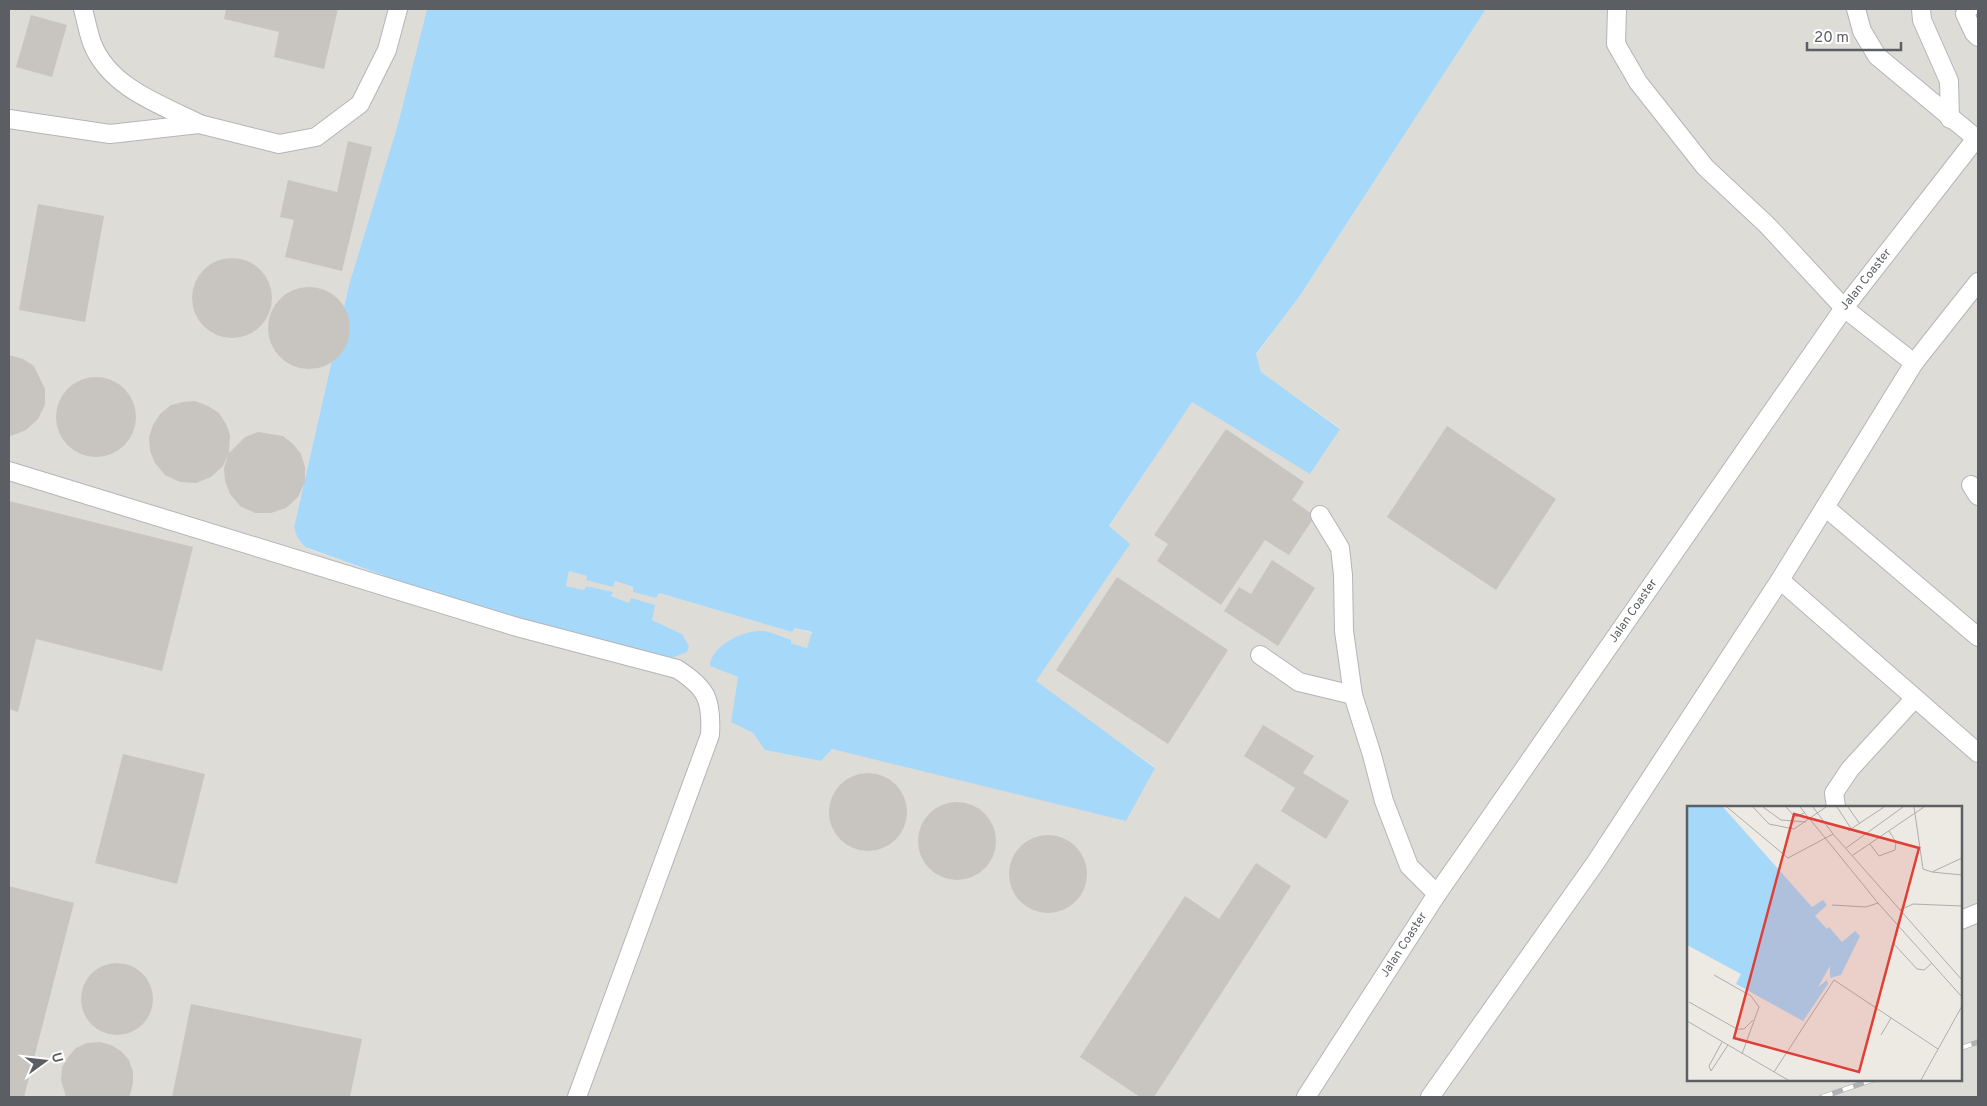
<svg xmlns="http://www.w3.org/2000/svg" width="1987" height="1106" viewBox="0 0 1987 1106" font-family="Overpass,sans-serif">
	<rect width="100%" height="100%" fill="#edeae3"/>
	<path fill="#dedcd7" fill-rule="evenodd" d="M9,9h418l-29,115 -49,161 -55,241 3,11 8,10 6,3 185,66 186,18 -30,-14 -23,-17 -18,-7 1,-4 -26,-6 -2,4 -18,-4 3,-15 18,5 -1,3 27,7 2,-5 19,7 -1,4 23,6 3,-5 133,39 2,-4 18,5 -4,15 -17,-5 -80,23 27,11 -7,45 22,11 12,17 56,11 11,-12 123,29 200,-11 -120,-85 94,-138 -20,-17 83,-126 119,72 29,-45 -79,-56 -5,-17 43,-58 187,-288h492v1088h-1969zM1688,807h273v273h-273z"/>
	<path fill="#a6d8fa" d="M427,9h1059l-187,288 -43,57 5,18 79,57 -30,45 -118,-72 -83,124 21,18 -94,137 119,87 -29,53 -294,-72 -11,12 -56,-11 -12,-17 -22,-11 7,-45 -28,-11c0,-19 33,-36 50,-35 10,0 22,6 31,9v3l16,5 5,-16 -17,-4 -3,4 -133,-39 -3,5 -23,-6v-5l-18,-6 -2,6 -27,-7 1,-4 -18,-5 -3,15 18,4 2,-4 27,6 -2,4 18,7 2,-5 24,7 -3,15 30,14 7,12 -2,6 -13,5 -16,-1 -162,-40 -191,-69 -8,-10 -3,-10 55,-242 49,-161z"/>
	<g fill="#c8c5c0">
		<path d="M226,9h112l-14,60 -50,-12 5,-25 -55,-13z"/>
		<path d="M31,15l36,10 -15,52 -36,-10z"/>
		<path d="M348,141l24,6 -30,124 -57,-14 9,-37 -14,-3 8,-37 49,12z"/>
		<path d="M38,204l66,12 -19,106 -66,-12z"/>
		<circle cx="232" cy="298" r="40"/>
		<circle cx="309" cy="328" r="41"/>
		<path d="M9,355l14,4 11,7 11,23v16l-7,14 -12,11 -15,6h-2z"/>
		<circle cx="96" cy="417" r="40"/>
		<path d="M195,401l13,5 11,7 7,11 4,11 -1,18 16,-16 13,-5 25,4 10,8 8,10 4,13v15l-7,15 -12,11 -15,5h-16l-15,-7 -10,-12 -5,-13 -1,-13 4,-13 -5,11 -12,11 -15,6 -16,-1 -15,-7 -10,-12 -5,-12 -1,-14 4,-12 7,-11 11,-9 12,-3z"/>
		<path d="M1447,426l109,73 -60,91 -109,-73z"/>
		<path d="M1226,429l78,53 -12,18 23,16 -26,39 -24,-15 -44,65 -64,-44 11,-17 -14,-9z"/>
		<path d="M9,501l184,46 -31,124 -126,-32 -18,73 -9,-3z"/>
		<path d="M1272,560l43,28 -37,58 -54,-35 15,-24 12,7z"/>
		<path d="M1117,577l111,73 -60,94 -112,-74z"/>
		<path d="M1263,725l51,31 -11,17 46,28 -23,38 -45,-28 14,-23 -51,-32z"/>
		<path d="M123,754l82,20 -28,110 -82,-21z"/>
		<circle cx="868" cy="812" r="39"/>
		<circle cx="957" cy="841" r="39"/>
		<circle cx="1048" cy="874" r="39"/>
		<path d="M1256,863l35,23 -137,211h-14l-60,-40 105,-161 34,23z"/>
		<path d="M9,886l65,17 -50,194h-15z"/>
		<circle cx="117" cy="999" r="36"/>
		<path d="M191,1004l171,35 -12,58h-178z"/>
		<path d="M100,1042l11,3 10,6 8,9 4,12v11l-3,12 -2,2h-62l-5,-17 1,-13 6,-10 8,-9 11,-5z"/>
	</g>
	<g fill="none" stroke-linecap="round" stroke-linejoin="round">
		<g stroke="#b3b5b9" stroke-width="20">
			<g id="service">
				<path d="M83,9c3,11 5,23 9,34 17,44 67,61 106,80"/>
				<path d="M1617,9l-1,35 22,38 67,85 62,58 77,83 70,55"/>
				<path d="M1856,9l6,22 15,25 101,84"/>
				<path d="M1921,9l1,11 27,61 1,38"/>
				<path d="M1969,9l-4,5 9,19 4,4"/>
				<path d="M9,119l101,15 89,-10 80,20 37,-7 44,-33 27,-54 11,-41"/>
				<path d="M9,471l508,156 160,42c30,19 35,31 33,66l-133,362"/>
				<path d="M1971,485l7,11"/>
				<path d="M1825,507l153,130"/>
				<path d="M1320,515l20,33 3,27 1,56 9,64 19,60 12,46 25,65 28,28"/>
				<path d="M1780,580l198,173"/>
				<path d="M1260,655l39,27 54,13"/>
				<path d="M1836,807l-2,-14 16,-24 65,-71"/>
				<path d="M1961,920l17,-7"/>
				<path id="s1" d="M1306,1097l131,-203 407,-586 134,-172"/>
				<path d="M1430,1097l166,-235 184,-282 134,-217 64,-81"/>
			</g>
		</g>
		<use href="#service" stroke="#fff" stroke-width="18"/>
		<g stroke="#b1b2b3" stroke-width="5.5">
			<g id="rail">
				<path d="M1961,1048l17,-6"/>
				<path d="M1822,1097l50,-17"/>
			</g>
		</g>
		<use href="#rail" stroke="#fff" stroke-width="4" stroke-dasharray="11" stroke-linecap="butt"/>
	</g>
	<g text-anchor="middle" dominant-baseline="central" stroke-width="4" stroke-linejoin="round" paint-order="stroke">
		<g font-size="12" fill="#5b5f63" stroke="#fff">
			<text stroke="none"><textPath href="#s1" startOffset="991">Jalan Coaster</textPath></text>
			<text stroke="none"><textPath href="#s1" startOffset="586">Jalan Coaster</textPath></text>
			<text stroke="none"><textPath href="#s1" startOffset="181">Jalan Coaster</textPath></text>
		</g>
	</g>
	<g transform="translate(1687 806)">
		<rect width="275" height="275" fill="#edeae3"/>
		<path d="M0,1h36l89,100 11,-7 4,5 -12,11 12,13 2,-2 13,15 13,-11 5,5 -19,39 -11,3v-12l-12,21 9,-7 1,4 -25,37 -67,-37 5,-10 -54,-29z" fill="#a6d8fa"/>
		<path fill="none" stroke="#afaeac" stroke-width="1" d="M40,1l61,51 45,-24M66,1l16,17 25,5 32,-22M76,1l18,13 25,2M99,1l9,10 9,-4M113,1l78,96 84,94M126,1l20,27 129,146M150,1l15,23M161,1l12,17M227,1l9,62 9,3 30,-14M161,25l36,-24M183,38l9,12 16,-6 1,-8 -7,-11M159,42l57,-41M166,49l71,-48M245,66l30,3M145,99l34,2 12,-4M213,104l13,-6 49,2M207,138l23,25 7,1 8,-7M27,169l37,21 8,11 -17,47M2,196l48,27h7l9,-9M0,215l101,59M194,229l10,-17M35,236l-13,24 2,5 17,-26M87,266l60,-92 104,69M234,274l41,-74"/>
		<path fill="#df3f37" fill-opacity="0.15" stroke="#df3f37" stroke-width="2.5" d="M107,8l125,34 -60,224 -125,-34z"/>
		<rect width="275" height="275" fill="none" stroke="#5b5f63" stroke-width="2.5"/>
	</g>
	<rect width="1987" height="1106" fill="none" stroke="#5b5f63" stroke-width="20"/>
	<g transform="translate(45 1061) rotate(75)" stroke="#ffffff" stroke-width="4" paint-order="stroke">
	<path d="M0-4L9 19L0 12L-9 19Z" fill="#5b5f63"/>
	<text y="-8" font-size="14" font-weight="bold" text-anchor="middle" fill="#5b5f63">U</text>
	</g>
	<path d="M1807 42v8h94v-8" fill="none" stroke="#5b5f63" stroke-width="2.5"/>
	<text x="1814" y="42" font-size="15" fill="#5b5f63" stroke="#ffffff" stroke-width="4" paint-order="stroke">20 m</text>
</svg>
